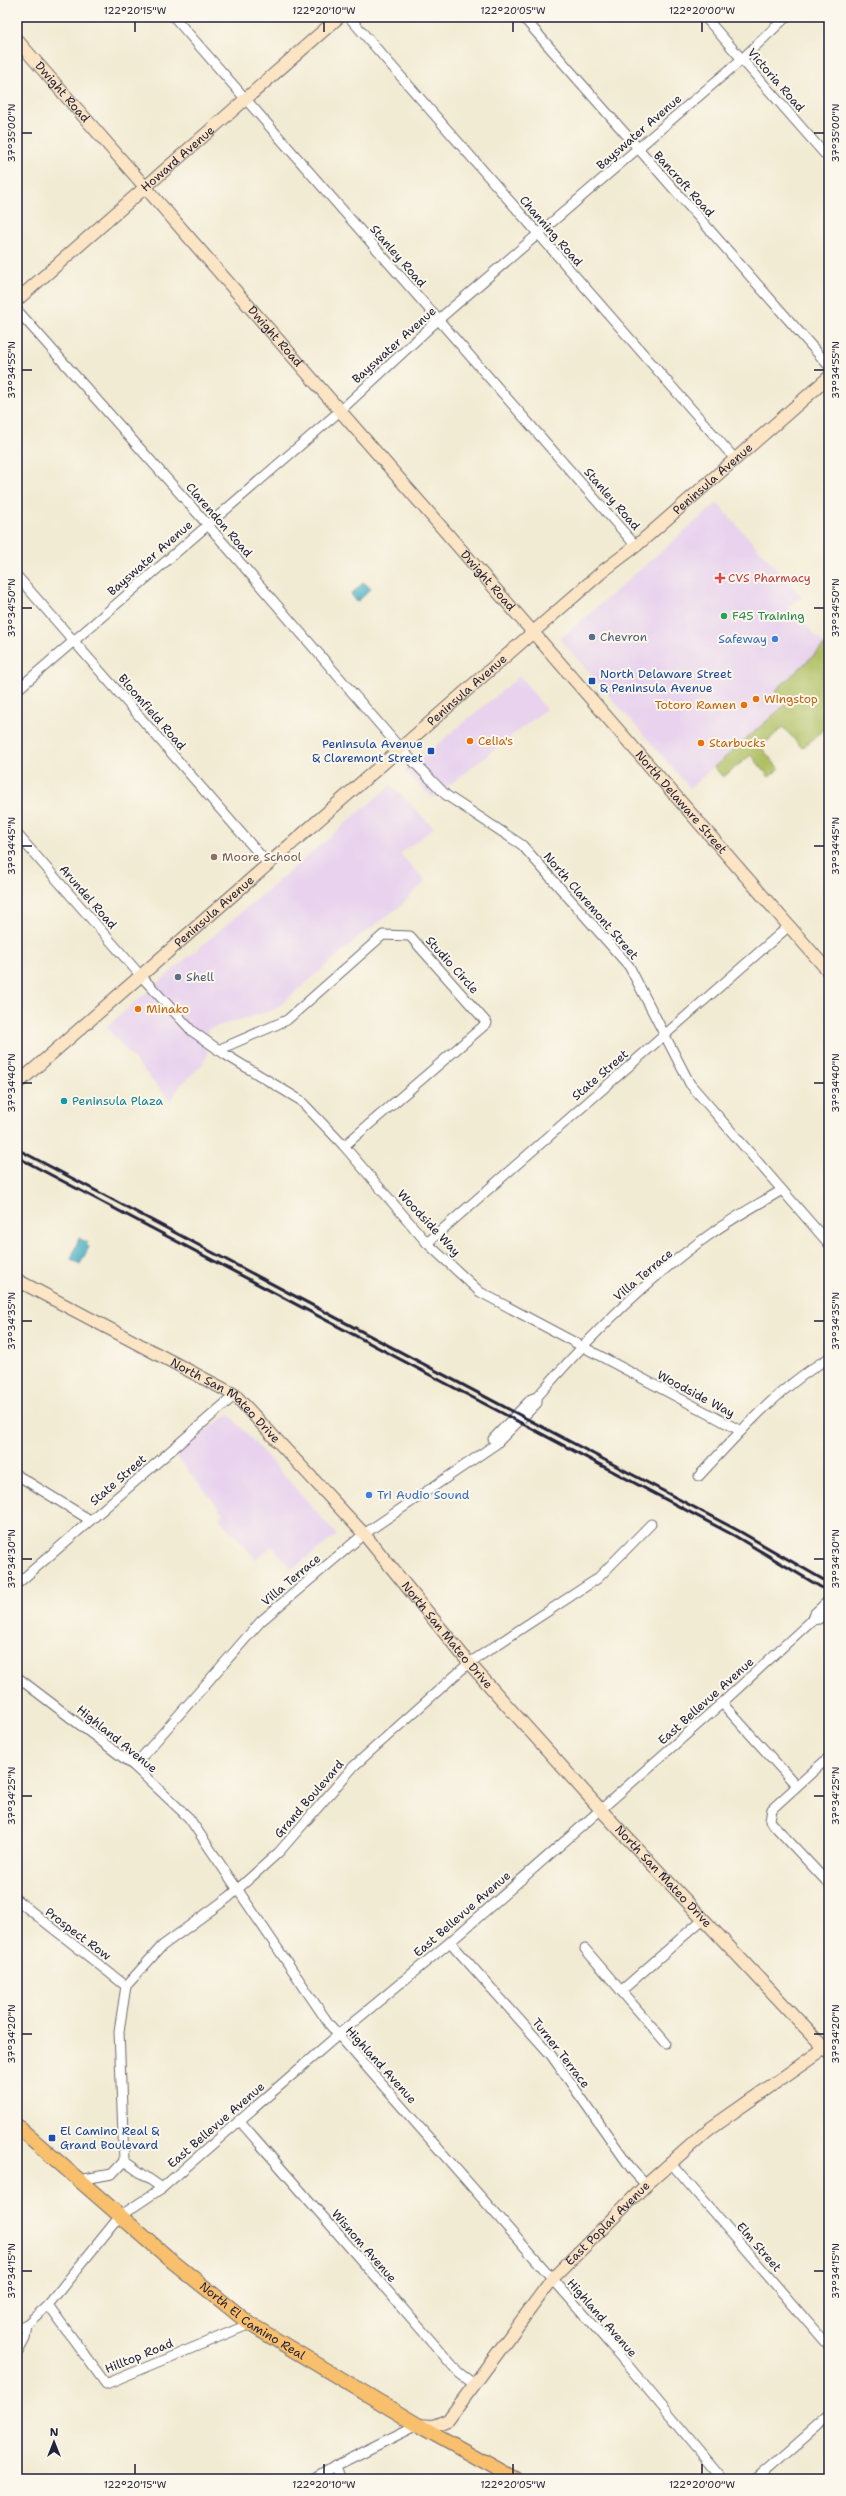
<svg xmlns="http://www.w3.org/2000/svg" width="846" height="2496" viewBox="0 0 846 2496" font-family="'Shantell Sans',sans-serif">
	<rect width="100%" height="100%" fill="#fbf7ec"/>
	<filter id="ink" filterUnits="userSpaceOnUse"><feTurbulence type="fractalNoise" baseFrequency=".025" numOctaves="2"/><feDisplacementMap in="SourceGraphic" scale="8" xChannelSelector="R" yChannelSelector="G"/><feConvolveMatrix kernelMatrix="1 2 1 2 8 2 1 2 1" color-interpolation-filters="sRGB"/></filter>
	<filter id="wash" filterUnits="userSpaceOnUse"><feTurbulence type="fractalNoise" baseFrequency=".012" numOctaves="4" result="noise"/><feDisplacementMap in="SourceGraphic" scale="16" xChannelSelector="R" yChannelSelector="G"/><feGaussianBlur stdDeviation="0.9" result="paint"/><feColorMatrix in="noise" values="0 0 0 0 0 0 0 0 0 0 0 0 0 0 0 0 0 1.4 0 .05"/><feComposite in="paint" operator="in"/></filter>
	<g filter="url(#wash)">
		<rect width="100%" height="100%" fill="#f2ebd3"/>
		<g fill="#e8d2ee">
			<path d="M717,503l85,94 -14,10 39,40 -53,45 8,15 -92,81 -130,-149z"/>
			<path d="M520,676l26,33 -113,89 -28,-27z"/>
			<path d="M391,785l43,43 -34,26 26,27 -27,26 -40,30 -83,72 -68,20 -1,27 -5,9 -23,22 -8,15 -65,-75z"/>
			<path d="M229,1414l108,121 -45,34 -20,-23 -16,13 -37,-41 4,-5 -48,-59z"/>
		</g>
		<path fill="#afbf62" stroke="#68704e" d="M829,641v46l-5,4 5,7v28l-27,22 -19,-21 -22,20 18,22 -10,8 -18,-22 -28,22 -9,-10 71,-62 -10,-14z"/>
		<g fill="#42adc1" stroke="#32687e">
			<path d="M364,582l7,7 -14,13 -6,-8z"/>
			<path d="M79,1238l9,5 -2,2 3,2 -9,17 -9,-5z"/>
		</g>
	</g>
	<g filter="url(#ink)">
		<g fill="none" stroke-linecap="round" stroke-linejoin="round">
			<g stroke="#6b6870" stroke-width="11">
				<g id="street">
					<path d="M174,17l462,529"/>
					<path d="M349,17l386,442"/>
					<path d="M523,17l306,349"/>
					<path d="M705,17l124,142"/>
					<path d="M17,310l190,214 193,224 46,47 76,50 107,121 61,118 139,160"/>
					<path d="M17,576l252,289"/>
					<path d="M17,690l324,-280 97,-90 304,-261 44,-42"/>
					<path d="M17,834l124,142 51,55 34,24 74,45 44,46 83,97 53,49 261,139"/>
					<path d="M218,1050l69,-30 96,-85 27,1 77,87 -143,123"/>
					<path d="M427,1243l362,-317"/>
					<path d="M493,1439l38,-40 6,-2c52,-60 109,-118 175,-164 22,-16 47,-29 70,-43"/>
					<path d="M17,1475l73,45"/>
					<path d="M699,1476c38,-41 81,-90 130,-118"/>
					<path d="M17,1584l218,-189"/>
					<path d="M812,1620l7,-1 10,-9"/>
					<path d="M17,1677l117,89 55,52 140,206 280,319 114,136"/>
					<path d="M722,1703l74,82"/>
					<path d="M829,1757l-57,52 -2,12 59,63"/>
					<path d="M134,1766l127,-145 103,-87 132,-90 41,-41v-6"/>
					<path d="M17,1900l109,86"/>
					<path d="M450,1942l101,113 82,116 13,14"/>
					<path d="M585,1949l81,94"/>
					<path d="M621,1991l82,-72"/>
					<path d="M239,2120l220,253 15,11"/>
					<path d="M671,2163l158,184"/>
					<path d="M79,2180l33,-6 12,-13"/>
					<path d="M162,2188l-38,-27 -5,-130 7,-45 36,-40 67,-49 50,-45 75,-86 115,-103 128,-84 54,-55"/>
					<path d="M48,2305l58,79 144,-60"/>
					<path d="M17,2328l10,-4 21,-19 72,-89 42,-28 176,-153 112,-93 272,-239 90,-83 3,-7 14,-13"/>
					<path d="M17,2354l8,-15 2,-15"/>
					<path d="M335,2466l7,13"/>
					<path d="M314,2479l21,-13 83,-41"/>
					<path d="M757,2479l72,-63"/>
				</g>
			</g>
			<g stroke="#6b6870" stroke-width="14">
				<g id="secondary">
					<path id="s1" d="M17,40l812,932"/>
					<path id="s2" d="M17,300l322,-283"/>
					<path id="s3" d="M17,1084l586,-513 33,-25 193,-169"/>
					<path id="s4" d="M17,1280l218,115 129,139 105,129 132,147 228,243"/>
					<path id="s5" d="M418,2425l15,1 15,-6 105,-142 93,-93 62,-55 121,-85"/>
				</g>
			</g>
			<g stroke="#6b6870" stroke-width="16">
				<g id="primary">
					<path id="s6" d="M17,2126l155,135 78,63 168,101 97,54"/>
				</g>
			</g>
			<use href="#street" stroke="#fff" stroke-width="9"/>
			<use href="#secondary" stroke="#fce5c4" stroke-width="12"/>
			<use href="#primary" stroke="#f8bf6c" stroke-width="14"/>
			<g stroke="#22223b" stroke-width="3">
				<path d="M17,1149l722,382 90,52"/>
				<path d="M17,1157l718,379 94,56"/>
			</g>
		</g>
	</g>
	<path fill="none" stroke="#22223b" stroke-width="1.5" d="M135,22v10M324,22v10M513,22v10M702,22v10M22,133h10M814,133h10M22,370h10M814,370h10M22,608h10M814,608h10M22,846h10M814,846h10M22,1083h10M814,1083h10M22,1321h10M814,1321h10M22,1559h10M814,1559h10M22,1796h10M814,1796h10M22,2034h10M814,2034h10M22,2271h10M814,2271h10M135,2464v10M324,2464v10M513,2464v10M702,2464v10"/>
	<path fill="#e0444e" stroke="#fbf7ec" stroke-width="1.5" d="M718 572h4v4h4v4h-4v4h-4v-4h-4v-4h4z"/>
	<circle fill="#2e9e5b" stroke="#fbf7ec" stroke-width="1.5" cx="724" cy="616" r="4"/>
	<g fill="#5c6f8a" stroke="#fbf7ec" stroke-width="1.5">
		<circle cx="592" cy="637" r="4"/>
		<circle cx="178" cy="977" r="4"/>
	</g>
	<g fill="#3f7fe0" stroke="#fbf7ec" stroke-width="1.5">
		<circle cx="775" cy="639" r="4"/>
		<circle cx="369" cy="1495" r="4"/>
	</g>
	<g fill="#1a4fb4" stroke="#fbf7ec" stroke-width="1.5">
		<rect x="588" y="677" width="8" height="8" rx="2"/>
		<rect x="427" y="747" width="8" height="8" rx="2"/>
		<rect x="48" y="2134" width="8" height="8" rx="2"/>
	</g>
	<g fill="#e8710a" stroke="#fbf7ec" stroke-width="1.5">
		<circle cx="756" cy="699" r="4"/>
		<circle cx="744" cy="705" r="4"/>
		<circle cx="470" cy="741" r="4"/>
		<circle cx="701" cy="743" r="4"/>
		<circle cx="138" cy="1009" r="4"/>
	</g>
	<circle fill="#8d6e63" stroke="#fbf7ec" stroke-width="1.5" cx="214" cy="857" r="4"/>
	<circle fill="#0f9aa8" stroke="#fbf7ec" stroke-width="1.5" cx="64" cy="1101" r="4"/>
	<g text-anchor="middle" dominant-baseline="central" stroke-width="4" stroke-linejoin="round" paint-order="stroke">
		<g font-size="12" fill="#22223b" stroke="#fbf7ec">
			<text transform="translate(776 80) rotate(49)">Victoria Road</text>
			<text stroke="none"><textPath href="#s1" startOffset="69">Dwight Road</textPath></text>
			<text transform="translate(639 132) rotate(-41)">Bayswater Avenue</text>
			<text stroke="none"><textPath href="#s2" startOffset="214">Howard Avenue</textPath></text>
			<text transform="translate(684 184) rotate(48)">Bancroft Road</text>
			<text transform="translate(551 231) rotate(49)">Channing Road</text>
			<text transform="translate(398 256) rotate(49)">Stanley Road</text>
			<text stroke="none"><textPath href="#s1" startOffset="393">Dwight Road</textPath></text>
			<text transform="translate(394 345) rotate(-42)">Bayswater Avenue</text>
			<text stroke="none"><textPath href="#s3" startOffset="922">Peninsula Avenue</textPath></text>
			<text transform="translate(612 499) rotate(49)">Stanley Road</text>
			<text transform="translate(219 520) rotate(49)">Clarendon Road</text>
			<text transform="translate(150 558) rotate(-41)">Bayswater Avenue</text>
			<text stroke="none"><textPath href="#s1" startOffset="717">Dwight Road</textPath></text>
			<text stroke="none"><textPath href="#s3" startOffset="598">Peninsula Avenue</textPath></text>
			<text transform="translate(152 712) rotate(49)">Bloomfield Road</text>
			<text stroke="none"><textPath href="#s1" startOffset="1011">North Delaware Street</textPath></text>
			<text transform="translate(88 897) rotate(49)">Arundel Road</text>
			<text transform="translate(591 906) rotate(49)">North Claremont Street</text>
			<text stroke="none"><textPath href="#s3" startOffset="262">Peninsula Avenue</textPath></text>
			<text transform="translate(452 965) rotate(48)">Studio Circle</text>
			<text transform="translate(600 1075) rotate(-41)">State Street</text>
			<text transform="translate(429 1223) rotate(47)">Woodside Way</text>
			<text transform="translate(643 1275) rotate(-40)">Villa Terrace</text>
			<text transform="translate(696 1394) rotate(28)">Woodside Way</text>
			<text stroke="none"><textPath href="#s4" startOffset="242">North San Mateo Drive</textPath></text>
			<text transform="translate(118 1480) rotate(-41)">State Street</text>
			<text transform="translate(291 1580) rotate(-40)">Villa Terrace</text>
			<text stroke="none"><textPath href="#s4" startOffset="567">North San Mateo Drive</textPath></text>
			<text transform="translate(706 1701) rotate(-42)">East Bellevue Avenue</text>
			<text transform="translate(117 1739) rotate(39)">Highland Avenue</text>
			<text transform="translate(309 1799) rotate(-49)">Grand Boulevard</text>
			<text stroke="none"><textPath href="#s4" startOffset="891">North San Mateo Drive</textPath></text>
			<text transform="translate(462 1914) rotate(-41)">East Bellevue Avenue</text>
			<text transform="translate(78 1934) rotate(37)">Prospect Row</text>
			<text transform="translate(561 2053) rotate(52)">Turner Terrace</text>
			<text transform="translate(381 2065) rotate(48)">Highland Avenue</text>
			<text transform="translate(216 2125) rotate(-41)">East Bellevue Avenue</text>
			<text stroke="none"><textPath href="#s5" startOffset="285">East Poplar Avenue</textPath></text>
			<text transform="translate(364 2246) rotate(49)">Wisnom Avenue</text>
			<text transform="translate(759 2247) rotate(49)">Elm Street</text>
			<text transform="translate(602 2318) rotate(49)">Highland Avenue</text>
			<text stroke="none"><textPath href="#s6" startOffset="306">North El Camino Real</textPath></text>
			<text transform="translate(139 2356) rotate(-22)">Hilltop Road</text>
		</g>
		<g font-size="12" fill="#be3a42" stroke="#fbf7ec" text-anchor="start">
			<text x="728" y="578">CVS Pharmacy</text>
		</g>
		<g font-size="12" fill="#27864d" stroke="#fbf7ec" text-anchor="start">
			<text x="732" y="616">F45 Training</text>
		</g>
		<g font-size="12" fill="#4e5e75" stroke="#fbf7ec" text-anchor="start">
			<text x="600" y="637">Chevron</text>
			<text x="186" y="977">Shell</text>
		</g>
		<g font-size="12" fill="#366cbe" stroke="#fbf7ec" text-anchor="end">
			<text x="767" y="639">Safeway</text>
			<text x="377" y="1495" text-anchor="start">Tri Audio Sound</text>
		</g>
		<g font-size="12" fill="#164399" stroke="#fbf7ec" text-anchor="start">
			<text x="600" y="674">North Delaware Street<tspan x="600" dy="14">&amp; Peninsula Avenue</tspan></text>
			<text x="423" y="744" text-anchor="end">Peninsula Avenue<tspan x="423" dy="14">&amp; Claremont Street</tspan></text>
			<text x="60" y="2131">El Camino Real &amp;<tspan x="60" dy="14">Grand Boulevard</tspan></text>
		</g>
		<g font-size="12" fill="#c56008" stroke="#fbf7ec" text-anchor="start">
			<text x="764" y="699">Wingstop</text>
			<text x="736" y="705" text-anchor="end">Totoro Ramen</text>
			<text x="478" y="741">Celia's</text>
			<text x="709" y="743">Starbucks</text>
			<text x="146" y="1009">Minako</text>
		</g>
		<g font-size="12" fill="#785e54" stroke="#fbf7ec" text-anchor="start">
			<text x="222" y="857">Moore School</text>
		</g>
		<g font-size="12" fill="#0d838f" stroke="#fbf7ec" text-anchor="start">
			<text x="72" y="1101">Peninsula Plaza</text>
		</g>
	</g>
	<rect width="846" height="2496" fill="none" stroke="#fbf7ec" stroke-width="44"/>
	<g transform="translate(54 2442)" stroke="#fbf7ec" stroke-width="3" paint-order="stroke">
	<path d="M0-3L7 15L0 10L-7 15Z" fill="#22223b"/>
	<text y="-6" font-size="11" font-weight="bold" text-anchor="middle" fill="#22223b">N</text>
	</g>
	<rect x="22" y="22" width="802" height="2452" fill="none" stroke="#22223b" stroke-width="1.5"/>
	<g font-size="10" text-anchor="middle" fill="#22223b">
		<text x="135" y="14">122°20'15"W</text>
		<text x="324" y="14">122°20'10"W</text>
		<text x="513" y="14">122°20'05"W</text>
		<text x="702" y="14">122°20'00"W</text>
		<text transform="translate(11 133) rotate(-90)" y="4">37°35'00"N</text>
		<text transform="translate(835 133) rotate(-90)" y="4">37°35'00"N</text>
		<text transform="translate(11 370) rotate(-90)" y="4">37°34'55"N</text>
		<text transform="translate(835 370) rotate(-90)" y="4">37°34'55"N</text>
		<text transform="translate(11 608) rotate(-90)" y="4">37°34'50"N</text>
		<text transform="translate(835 608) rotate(-90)" y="4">37°34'50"N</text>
		<text transform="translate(11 846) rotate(-90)" y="4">37°34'45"N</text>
		<text transform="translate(835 846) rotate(-90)" y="4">37°34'45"N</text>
		<text transform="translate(11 1083) rotate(-90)" y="4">37°34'40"N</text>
		<text transform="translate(835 1083) rotate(-90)" y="4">37°34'40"N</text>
		<text transform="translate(11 1321) rotate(-90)" y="4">37°34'35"N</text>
		<text transform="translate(835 1321) rotate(-90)" y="4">37°34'35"N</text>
		<text transform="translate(11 1559) rotate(-90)" y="4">37°34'30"N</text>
		<text transform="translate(835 1559) rotate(-90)" y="4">37°34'30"N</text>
		<text transform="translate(11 1796) rotate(-90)" y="4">37°34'25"N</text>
		<text transform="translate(835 1796) rotate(-90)" y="4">37°34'25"N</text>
		<text transform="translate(11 2034) rotate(-90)" y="4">37°34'20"N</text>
		<text transform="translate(835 2034) rotate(-90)" y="4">37°34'20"N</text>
		<text transform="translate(11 2271) rotate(-90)" y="4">37°34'15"N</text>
		<text transform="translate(835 2271) rotate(-90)" y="4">37°34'15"N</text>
		<text x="135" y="2488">122°20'15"W</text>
		<text x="324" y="2488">122°20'10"W</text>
		<text x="513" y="2488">122°20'05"W</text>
		<text x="702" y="2488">122°20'00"W</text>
	</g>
</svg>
